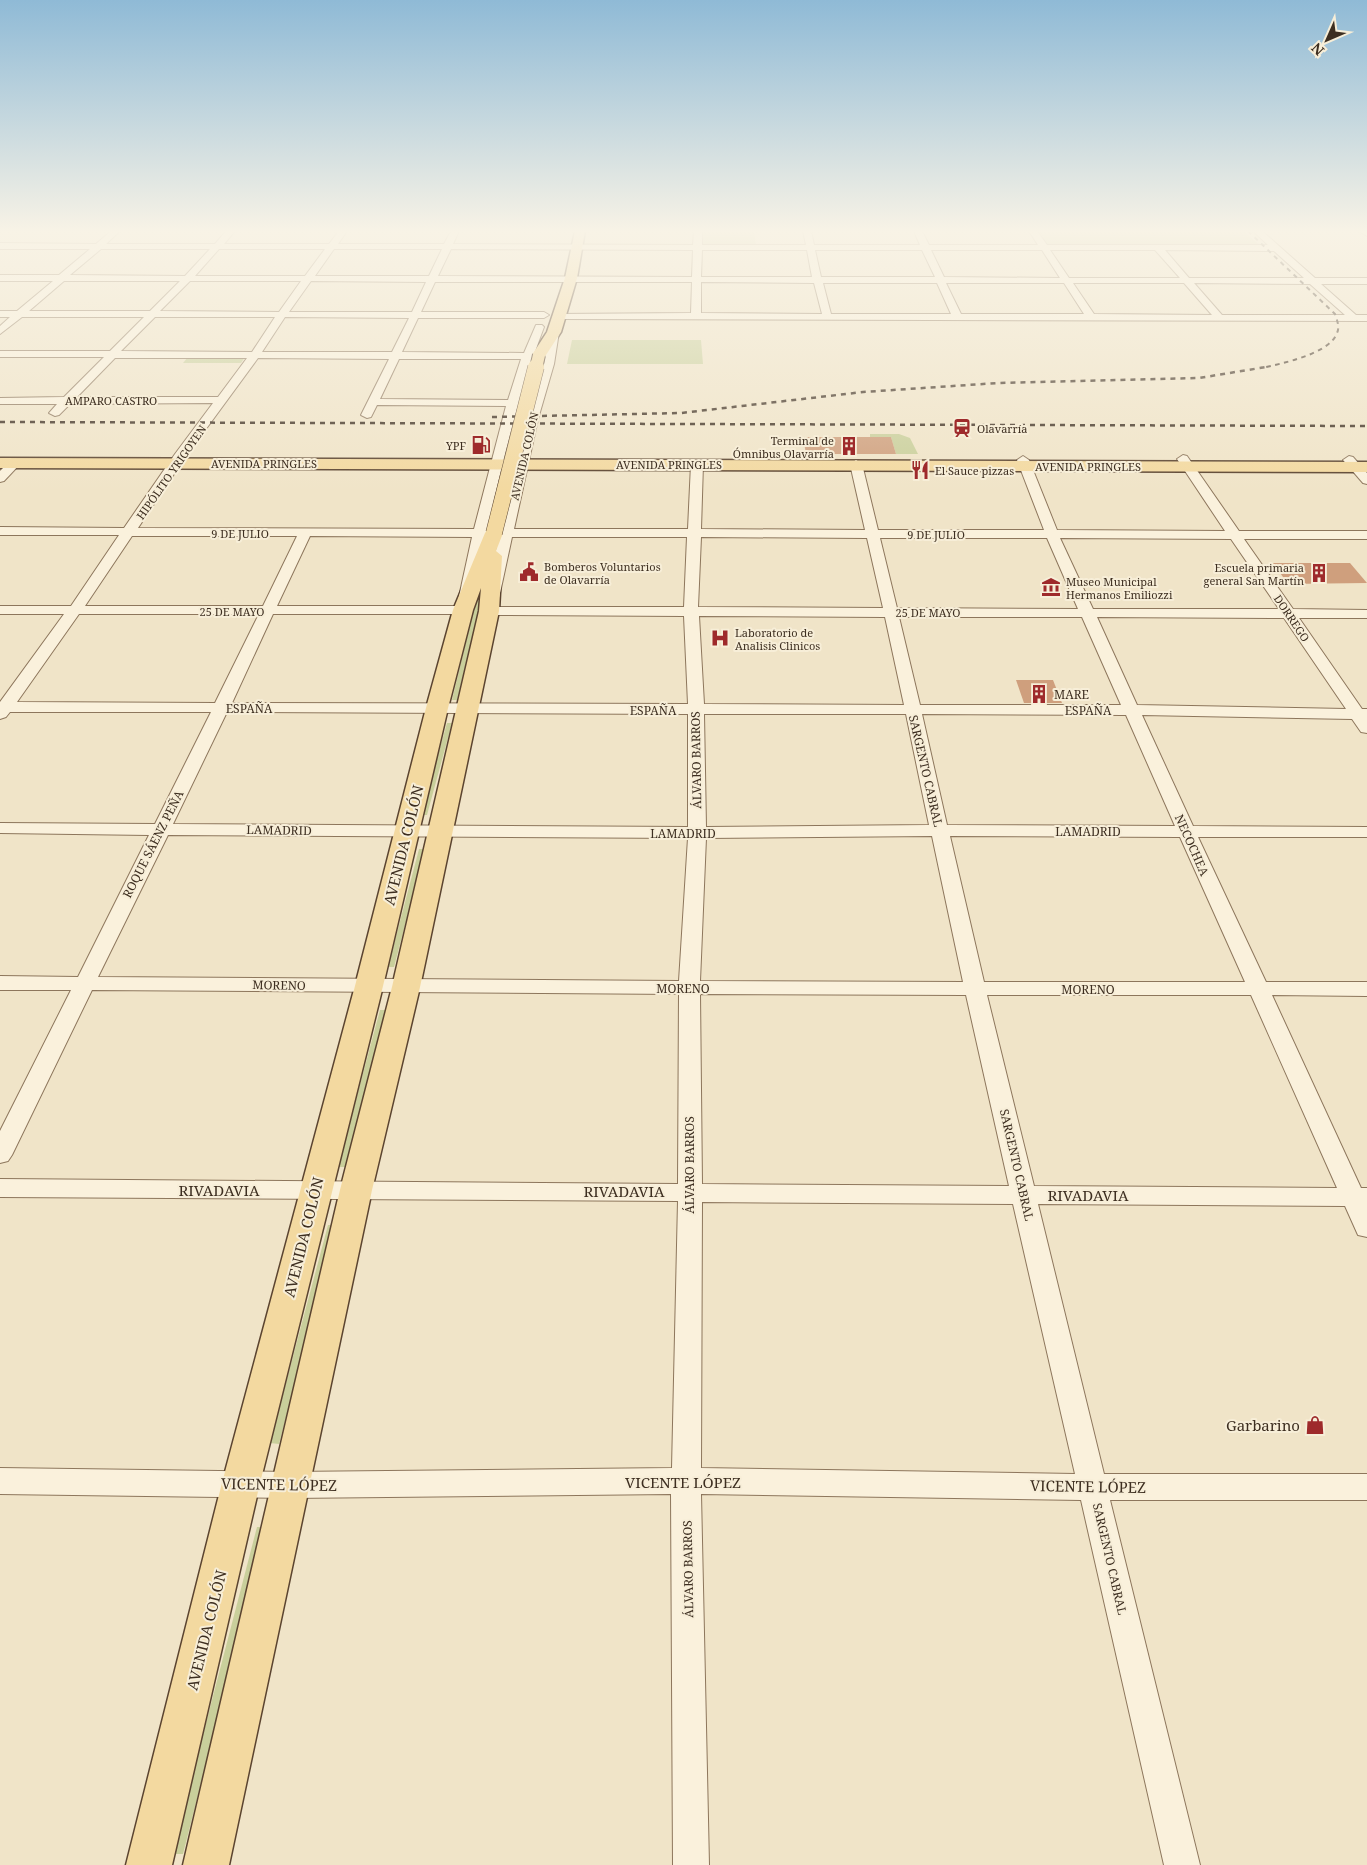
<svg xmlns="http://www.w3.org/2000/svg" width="1367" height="1865" viewBox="0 0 1367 1865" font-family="'Noto Serif',serif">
	<rect width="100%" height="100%" fill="#f0e4c8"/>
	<g fill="#c9cf9b">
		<path d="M702,231h52l2,14 -53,-1z"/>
		<path d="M1032,231h211l18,15h-219z"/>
		<path d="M572,340h129l2,24h-136z"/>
		<path d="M188,357h57l-4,6h-58z"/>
		<path d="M870,434h29l11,4 8,16h-22l-5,-17h-21z"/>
		<path d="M480,584h5l-28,116h-5z"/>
		<path d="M447,723h5l-25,92h-6z"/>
		<path d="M419,849h6l-31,118h-6z"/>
		<path d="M380,1010h7l-41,157h-8z"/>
		<path d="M328,1225h8l-57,219 -9,-1z"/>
		<path d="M257,1527h9l-83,327h-11z"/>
	</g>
	<g fill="#cf9f7d">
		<path d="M803,437h88l5,17h-90z"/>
		<path d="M1273,563h77l17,20 -79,1z"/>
		<path d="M1016,680h37l9,23h-38z"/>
	</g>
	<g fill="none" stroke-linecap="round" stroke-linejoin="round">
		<g stroke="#8d765c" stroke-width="2">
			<g id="minor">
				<path d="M111,231h9l-14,13h109l11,-13h9l-11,13h105l10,-13h8l-9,13h106l7,-13h8l-6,13 240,1 1,-14h8v14h104l-3,-14h8l3,14h106l-6,-14h8l7,14h109l-9,-14h8l10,14h221l-15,-14h9l53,47h52v6h-46l35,31h11v6l-808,-2 -5,-3 2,-2 135,-1 1,-31h-257l-14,30h123l5,3 -5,3h-126l-16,34 122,1 12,-28h6l2,2c-35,92 -53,187 -74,283l-2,3 -5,1h-190l-41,89 456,1 -4,-88 -195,-1 -5,-1 -2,-3 44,-192 18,-55 5,-32 5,-3 5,3 -5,32 -16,55 -24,110h174l3,-65 6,-4 6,4 -2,65 164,1 -15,-66 6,-4 6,4 16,66h166l-27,-70 6,-4 6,4 28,70 168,1 -48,-72 6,-4 4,1 52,75h128v8h-123l49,70 74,1v8h-68l63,91h5v24l-6,-1 -9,-13 -210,-4 51,111 174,1v10h-169l68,145h101v14l-95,-1 89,193h6v49l-9,-2 -13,-29 -307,-2 66,270h263v26h-257l90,365h-36l-83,-365 -380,-6 8,371h-36l-2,-371 -381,4 -290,-4v-26l290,4 382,-4 6,-267 -678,-4v-18l678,5 1,-190 -587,-4 -80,165 -4,6 -8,2v-32l71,-141h-71v-14l78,1 71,-142 -149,-2v-10l155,1 56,-112h-201l-4,5 -6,2v-17l64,-88h-64v-8h71l48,-71h-119v-8l124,1 51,-74 38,-51 -143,1 -11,11 -4,1 -6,-3 8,-9h-57v-6l64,-1 40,-40h-104v-6h110l34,-34h-122l-22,17v-8l10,-9h-10v-6h17l36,-30h-53v-6h59l31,-26h-90v-6l96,1zM101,249h109l-25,27 -115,-1zM219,249h106l-20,27h-110zM334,249h108l-13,27h-114zM451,249l242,1 -1,27 -254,-1zM702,250h105l5,27h-111zM815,250h107l13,27h-114zM931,250h111l18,28 -116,-1zM1050,250h105l25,28h-111zM1165,250l109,1 30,27h-115zM64,281h116l-30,30h-121zM190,281h111l-22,31 -119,-1zM311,281l115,1 -14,30h-123zM701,282l113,1 8,31 -121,-1zM823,283h114l14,31h-120zM946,283h118l20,31h-123zM1073,283h111l28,32 -118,-1zM1194,283l116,1 35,31h-123zM155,317h120l-23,35 -131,-1zM285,317l124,1 -17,34h-130zM115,358h132l-29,39h-141zM258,358l131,1 -28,56 6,3 4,-1 6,-12 129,1 -32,123 -336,-1 46,-69zM399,359h122l-13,41 -128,-1zM132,536h165l-34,70h-178zM310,536l162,1 -15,69h-180zM512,537h175l-3,70h-187zM701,537l166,1 16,70 -185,-1zM880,538h167l31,71 -181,-1zM1060,538l171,1 48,70h-186zM79,614h180l-44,89 -198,-1zM699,616l186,1 19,88 -200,-1zM899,617h183l39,88h-201zM1097,617l187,1 62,91 -209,-4zM227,712l461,2v113l-515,-3zM704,714h202l23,111 -223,2zM922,714l204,1 49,111 -228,-1zM168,835l520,3 -9,143 -581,-4zM932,836l31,146 -263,-1 6,-143zM950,836l230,1 65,145h-261zM700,994l266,1 43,191 -307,-2zM987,995h264l86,193 -303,-2zM702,1202l311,2 62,270 -374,-6z"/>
				<path d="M1359,231h8v5z"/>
				<path d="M1349,456l4,1 14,16v11l-4,-1 -20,-23z"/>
				<path d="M15,459l6,4 -17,18 -4,1v-11l11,-11z"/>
			</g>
		</g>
		<g stroke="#5b4430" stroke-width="3">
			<g id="major">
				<path d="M575,231h10l-8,47 -16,54 -17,26h-10l-2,-3 15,-23 18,-54z"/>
				<path d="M0,458l1367,4v10l-1367,-4z"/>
				<path d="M494,528l6,1 3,4 -7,18 6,5 -3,55 -79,376 -48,203 -143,675h-46l157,-675 52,-203 87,-376 2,-23 -8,22 -25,98 -65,278 -123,497 -88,382h-46l96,-382 133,-497 71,-278 27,-98 32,-77 3,-4z"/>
			</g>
		</g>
		<use href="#minor" fill="#faf1dc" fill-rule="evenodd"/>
		<use href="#major" fill="#f3d9a0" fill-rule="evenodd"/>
		<path stroke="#3d2e20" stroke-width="2" stroke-dasharray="4.5 4.5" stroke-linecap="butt" d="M1248,231l87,83c2,6 5,13 2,19 -7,21 -57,31 -76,35"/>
		<g stroke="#3d2e20" stroke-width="2.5" stroke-dasharray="5 5" stroke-linecap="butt">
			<path d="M492,417l189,-4 182,-21 135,-9 201,-5 67,-11"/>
			<path d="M0,422l1367,4"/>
		</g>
		<g stroke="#5b4430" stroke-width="14" stroke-linecap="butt">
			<path id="major-bridge-far1" d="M536,368l3,-13"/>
		</g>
		<g stroke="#5b4430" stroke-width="17" stroke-linecap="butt">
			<path id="major-bridge" d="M494,533l42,-166"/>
		</g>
		<use href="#major-bridge-far1" stroke="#f3d9a0" stroke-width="12"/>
		<use href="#major-bridge" stroke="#f3d9a0" stroke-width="16"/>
	</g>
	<linearGradient id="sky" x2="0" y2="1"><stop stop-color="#8fbad6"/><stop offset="0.47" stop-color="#f8f3e6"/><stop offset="1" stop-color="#f8f3e6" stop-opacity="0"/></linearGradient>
	<rect width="1367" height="492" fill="url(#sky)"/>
	<defs>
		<g id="station-bare" transform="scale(1.5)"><path d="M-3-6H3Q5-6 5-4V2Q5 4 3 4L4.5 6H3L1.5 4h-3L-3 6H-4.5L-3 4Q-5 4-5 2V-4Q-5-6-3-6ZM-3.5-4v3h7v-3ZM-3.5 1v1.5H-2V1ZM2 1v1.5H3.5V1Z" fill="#9e2a2b" stroke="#f7eed8" stroke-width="2.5" paint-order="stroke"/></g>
		<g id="fuel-bare" transform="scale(1.5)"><path d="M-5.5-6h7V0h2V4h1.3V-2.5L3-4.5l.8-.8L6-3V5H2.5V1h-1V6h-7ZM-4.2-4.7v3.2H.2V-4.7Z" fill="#9e2a2b" stroke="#f7eed8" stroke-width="2.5" paint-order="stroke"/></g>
		<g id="building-bare" transform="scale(1.5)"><path d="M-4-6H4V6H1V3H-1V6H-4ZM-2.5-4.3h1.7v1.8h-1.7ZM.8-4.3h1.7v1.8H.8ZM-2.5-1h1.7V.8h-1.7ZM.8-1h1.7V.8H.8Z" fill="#9e2a2b" stroke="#f7eed8" stroke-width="2.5" paint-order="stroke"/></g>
		<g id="restaurant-bare" transform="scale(1.5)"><path d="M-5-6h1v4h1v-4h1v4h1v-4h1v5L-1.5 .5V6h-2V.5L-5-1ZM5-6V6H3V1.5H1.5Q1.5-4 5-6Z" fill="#9e2a2b" stroke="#f7eed8" stroke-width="2.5" paint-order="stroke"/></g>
		<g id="civic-bare" transform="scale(1.5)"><path d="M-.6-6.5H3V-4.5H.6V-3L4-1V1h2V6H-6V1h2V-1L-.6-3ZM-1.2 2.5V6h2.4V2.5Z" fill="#9e2a2b" stroke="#f7eed8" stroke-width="2.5" paint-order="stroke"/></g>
		<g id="museum-bare" transform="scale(1.5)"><path d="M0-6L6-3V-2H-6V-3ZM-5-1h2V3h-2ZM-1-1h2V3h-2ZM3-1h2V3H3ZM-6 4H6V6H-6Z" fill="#9e2a2b" stroke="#f7eed8" stroke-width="2.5" paint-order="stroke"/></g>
		<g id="hospital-bare" transform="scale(1.5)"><path d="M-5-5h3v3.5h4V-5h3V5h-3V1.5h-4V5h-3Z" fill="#9e2a2b" stroke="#f7eed8" stroke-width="2.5" paint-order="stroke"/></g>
		<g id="shop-bare" transform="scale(1.5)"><path d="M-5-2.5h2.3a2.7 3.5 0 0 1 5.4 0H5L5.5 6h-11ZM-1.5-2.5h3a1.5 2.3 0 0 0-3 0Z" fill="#9e2a2b" stroke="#f7eed8" stroke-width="2.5" paint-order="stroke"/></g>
	</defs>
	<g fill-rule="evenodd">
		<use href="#station-bare" x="962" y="428"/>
		<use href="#fuel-bare" x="481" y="445"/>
		<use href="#building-bare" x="849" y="446"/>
		<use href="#restaurant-bare" x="920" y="470"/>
		<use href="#civic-bare" x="529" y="572"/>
		<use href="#building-bare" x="1319" y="573"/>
		<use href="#museum-bare" x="1051" y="587"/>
		<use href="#hospital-bare" x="720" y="638"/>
		<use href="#building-bare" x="1039" y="694"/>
		<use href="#shop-bare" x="1315" y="1425"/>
	</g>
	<g text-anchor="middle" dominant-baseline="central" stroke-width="4" stroke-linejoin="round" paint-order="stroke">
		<g font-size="11" fill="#3d2e20" stroke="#f7eed8">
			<text x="111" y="400">AMPARO CASTRO</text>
			<text transform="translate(524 456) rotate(-77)">AVENIDA COLÓN</text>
			<text x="264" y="463">AVENIDA PRINGLES</text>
			<text x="669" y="464">AVENIDA PRINGLES</text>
			<text x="1088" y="466">AVENIDA PRINGLES</text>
			<text transform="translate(171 472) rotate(-55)">HIPÓLITO YRIGOYEN</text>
			<text x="240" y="533">9 DE JULIO</text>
			<text x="936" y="534">9 DE JULIO</text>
			<text x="232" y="611">25 DE MAYO</text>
			<text x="928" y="612">25 DE MAYO</text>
			<text transform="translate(1292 618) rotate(56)">DORREGO</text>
		</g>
		<g font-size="11" fill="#3d2e20" stroke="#f7eed8" text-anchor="start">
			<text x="977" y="428">Olavarría</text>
			<text x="834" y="440" text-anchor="end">Terminal de<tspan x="834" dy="13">Ómnibus Olavarría</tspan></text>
			<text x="466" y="445" text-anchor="end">YPF</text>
			<text x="935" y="470">El Sauce pizzas</text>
			<text x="544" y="566">Bomberos Voluntarios<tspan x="544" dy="13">de Olavarría</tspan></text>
			<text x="1304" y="567" text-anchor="end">Escuela primaria<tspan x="1304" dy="13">general San Martín</tspan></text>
			<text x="1066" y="581">Museo Municipal<tspan x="1066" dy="13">Hermanos Emiliozzi</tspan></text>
			<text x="735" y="632">Laboratorio de<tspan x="735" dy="13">Analisis Clinicos</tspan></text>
		</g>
		<g font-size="12" fill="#3d2e20" stroke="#f7eed8" text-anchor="start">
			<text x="1054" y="694">MARE</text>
		</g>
		<g font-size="12" fill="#3d2e20" stroke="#f7eed8">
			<text x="249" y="708">ESPAÑA</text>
			<text x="653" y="710">ESPAÑA</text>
			<text x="1088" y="710">ESPAÑA</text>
			<text transform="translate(696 760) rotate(-91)">ÁLVARO BARROS</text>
			<text transform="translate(926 771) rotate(77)">SARGENTO CABRAL</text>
			<text transform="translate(279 830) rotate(1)">LAMADRID</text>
			<text x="1088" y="831">LAMADRID</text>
			<text x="683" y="833">LAMADRID</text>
			<text transform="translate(153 844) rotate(-63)">ROQUE SÁENZ PEÑA</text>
			<text transform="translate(1192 845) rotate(66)">NECOCHEA</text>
			<text transform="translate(279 985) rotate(1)">MORENO</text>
			<text x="683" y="988">MORENO</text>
			<text x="1088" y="989">MORENO</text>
			<text transform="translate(689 1165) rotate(-90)">ÁLVARO BARROS</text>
			<text transform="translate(1017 1165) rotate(77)">SARGENTO CABRAL</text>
			<text transform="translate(1110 1559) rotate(77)">SARGENTO CABRAL</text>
			<text transform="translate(688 1569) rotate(-91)">ÁLVARO BARROS</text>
		</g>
		<g font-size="15" fill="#3d2e20" stroke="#f7eed8">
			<text transform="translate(403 845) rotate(-76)">AVENIDA COLÓN</text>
			<text x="219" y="1190">RIVADAVIA</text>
			<text x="624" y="1191">RIVADAVIA</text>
			<text x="1088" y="1195">RIVADAVIA</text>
			<text transform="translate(303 1237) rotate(-76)">AVENIDA COLÓN</text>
			<text x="683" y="1482">VICENTE LÓPEZ</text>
			<text transform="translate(279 1484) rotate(1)">VICENTE LÓPEZ</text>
			<text transform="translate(1088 1486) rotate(1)">VICENTE LÓPEZ</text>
			<text transform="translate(206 1630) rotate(-76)">AVENIDA COLÓN</text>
		</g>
		<g font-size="15" fill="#3d2e20" stroke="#f7eed8" text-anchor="end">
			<text x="1300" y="1425">Garbarino</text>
		</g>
	</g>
	<g transform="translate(1327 40) rotate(225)" stroke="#f7eed8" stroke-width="4" paint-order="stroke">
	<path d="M0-4L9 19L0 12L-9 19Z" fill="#3d2e20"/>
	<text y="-8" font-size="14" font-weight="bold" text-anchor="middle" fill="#3d2e20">N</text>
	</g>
</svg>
